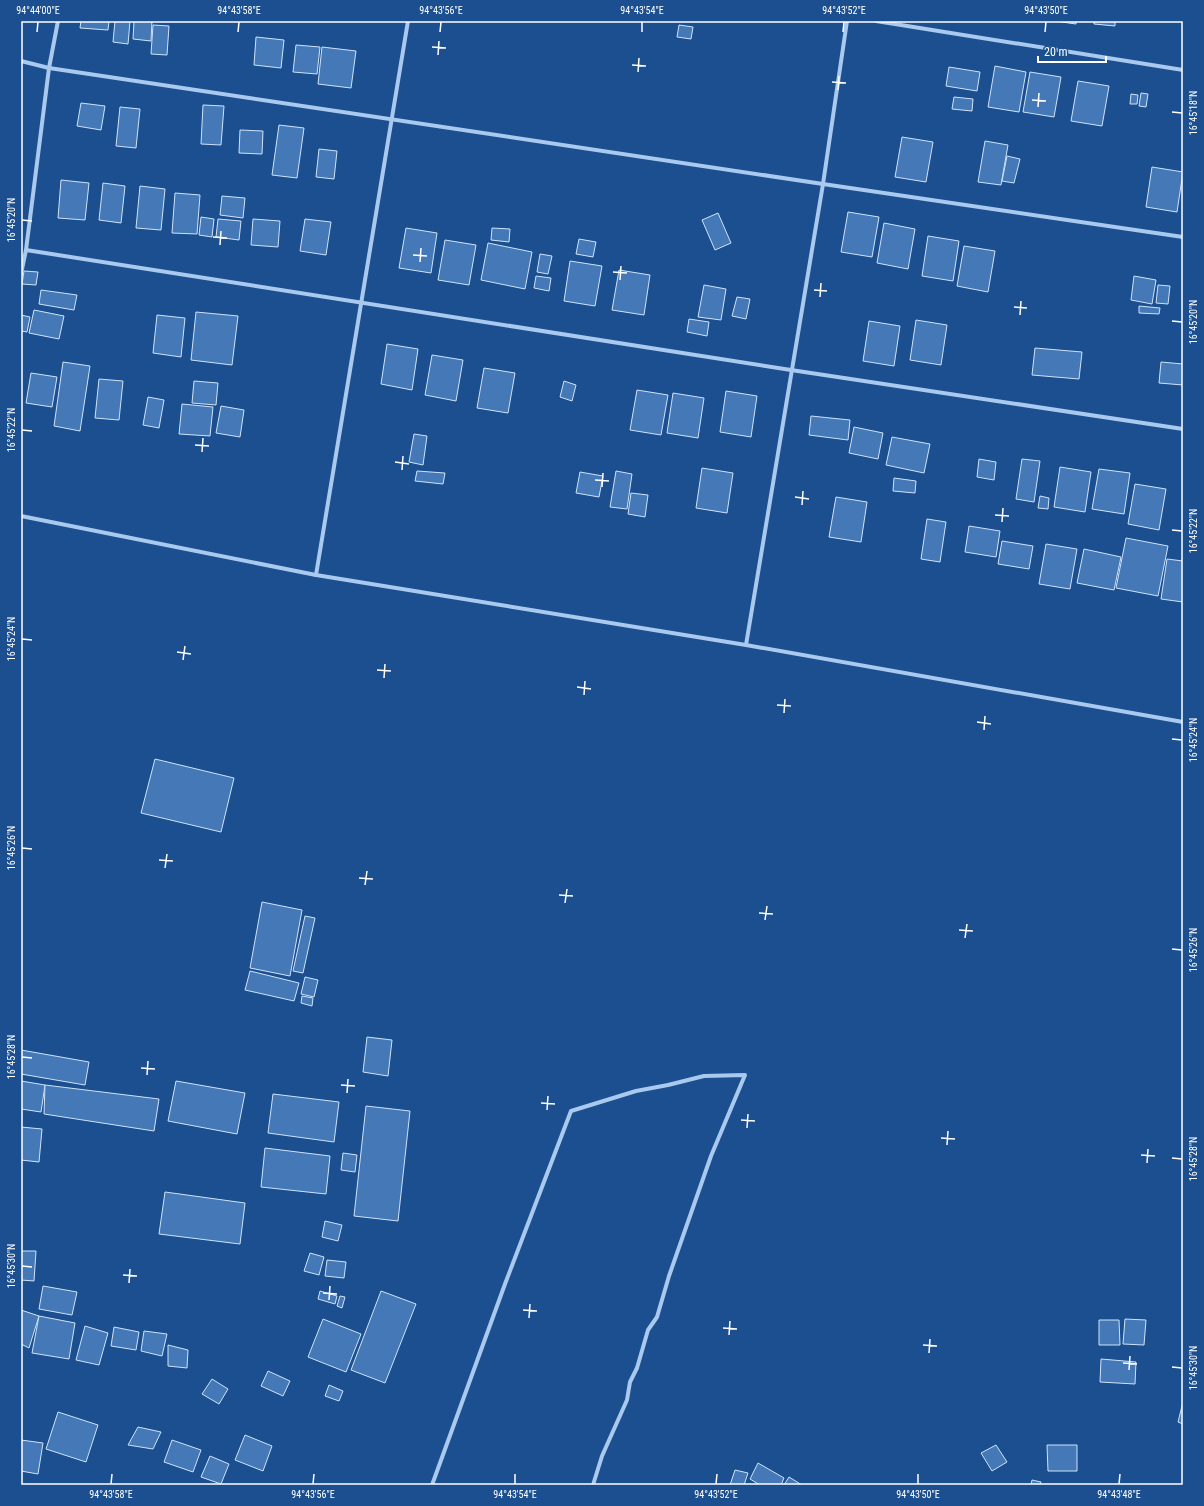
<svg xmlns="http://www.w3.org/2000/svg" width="1204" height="1506" viewBox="0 0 1204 1506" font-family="'Roboto Condensed',sans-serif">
  <rect width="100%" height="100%" fill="#1b4f8f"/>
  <!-- building -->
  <g fill="#4478b7" stroke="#cfe3fa">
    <path d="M81,21h28l-1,9 -28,-2z"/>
    <path d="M115,21h15l-2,23 -15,-2z"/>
    <path d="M134,21h18l-1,20 -18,-2z"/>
    <path d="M1055,21h21v3z"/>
    <path d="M1094,21h21v5l-21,-2z"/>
    <path d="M153,25l16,1 -2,29 -16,-1z"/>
    <path d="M679,25l14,2 -2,12 -14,-2z"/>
    <path d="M256,37l28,3 -3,28 -27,-3z"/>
    <path d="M296,45l24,2 -3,27 -24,-2z"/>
    <path d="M322,47l34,4 -5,37 -33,-4z"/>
    <path d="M995,66l31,6 -7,40 -31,-5z"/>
    <path d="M949,67l31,5 -3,19 -31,-5z"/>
    <path d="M1030,72l31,5 -7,40 -31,-5z"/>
    <path d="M1078,81l31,5 -7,40 -31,-5z"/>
    <path d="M1141,93l7,1 -2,13 -7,-1z"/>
    <path d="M1131,94l7,1 -1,9h-7z"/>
    <path d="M954,97l19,2 -1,12 -20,-2z"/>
    <path d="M81,103l24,3 -4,24 -24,-4z"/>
    <path d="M203,105l21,1 -3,39 -20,-1z"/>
    <path d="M120,107l20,2 -4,39 -20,-2z"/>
    <path d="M279,125l25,3 -7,50 -25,-3z"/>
    <path d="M240,130l23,1 -1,23 -23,-1z"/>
    <path d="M902,137l31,5 -7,40 -31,-5z"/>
    <path d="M985,141l23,4 -7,40 -23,-3z"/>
    <path d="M319,149l18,2 -3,28 -18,-2z"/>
    <path d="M1007,156l13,3 -6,24 -12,-2z"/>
    <path d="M1152,167l31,5 -6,40 -31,-5z"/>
    <path d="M61,180l28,3 -4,37 -27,-2z"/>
    <path d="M103,183l22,3 -4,37 -22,-3z"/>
    <path d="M140,186l25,3 -4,41 -25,-2z"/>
    <path d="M175,193l25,2 -3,39 -25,-1z"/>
    <path d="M222,196l23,2 -2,20 -23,-3z"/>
    <path d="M848,212l31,5 -7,40 -31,-5z"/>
    <path d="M718,213l13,30 -16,7 -13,-30z"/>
    <path d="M201,217l13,2 -2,18 -13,-2z"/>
    <path d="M218,219l23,2 -2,19 -23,-3z"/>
    <path d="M253,219l27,2 -2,26 -27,-2z"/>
    <path d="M305,219l26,3 -5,33 -26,-4z"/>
    <path d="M884,223l31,6 -7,40 -31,-6z"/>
    <path d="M406,228l31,5 -6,40 -32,-5z"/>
    <path d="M492,228l18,1 -1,13 -18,-2z"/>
    <path d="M928,236l31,5 -6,40 -31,-5z"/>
    <path d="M579,239l17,3 -3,15 -17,-3z"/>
    <path d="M445,240l31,5 -7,40 -31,-5z"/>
    <path d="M488,243l44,9 -7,37 -44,-9z"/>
    <path d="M964,246l31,5 -7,41 -31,-6z"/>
    <path d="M540,254l12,2 -4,18 -11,-2z"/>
    <path d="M570,261l32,5 -7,40 -31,-5z"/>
    <path d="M619,270l31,5 -6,40 -32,-5z"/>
    <path d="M24,271l14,1 -2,13 -14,-1z"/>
    <path d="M536,276l15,2 -2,13 -15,-3z"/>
    <path d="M1134,276l22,4 -4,24 -21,-4z"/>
    <path d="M704,285l22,4 -5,31 -23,-3z"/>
    <path d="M1158,285l12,1 -2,18 -12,-1z"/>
    <path d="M41,290l36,5 -3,15 -35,-6z"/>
    <path d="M737,297l13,2 -4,20 -14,-3z"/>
    <path d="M1139,306l21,2 -1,6 -20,-1z"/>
    <path d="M34,310l30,6 -5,23 -30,-6z"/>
    <path d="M196,312l42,4 -6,49 -41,-5z"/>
    <path d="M21,315l9,2 -3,15 -6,-1z"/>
    <path d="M157,315l28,3 -4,39 -28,-4z"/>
    <path d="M689,319l20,3 -2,14 -20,-4z"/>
    <path d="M916,320l31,5 -6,40 -31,-5z"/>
    <path d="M869,321l31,5 -6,40 -31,-5z"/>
    <path d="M387,344l31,5 -6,41 -31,-6z"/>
    <path d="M1035,348l47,4 -3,27 -47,-4z"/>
    <path d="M432,355l31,5 -7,41 -31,-6z"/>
    <path d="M63,362l27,4 -10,65 -26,-5z"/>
    <path d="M1161,362l22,2v21l-24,-2z"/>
    <path d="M484,368l31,5 -7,40 -31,-5z"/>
    <path d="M31,373l26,4 -5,30 -26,-4z"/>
    <path d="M99,379l24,2 -4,39 -24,-2z"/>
    <path d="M194,381l24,2 -2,22 -24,-2z"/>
    <path d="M564,381l12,4 -4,16 -12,-4z"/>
    <path d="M637,390l31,5 -7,40 -31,-5z"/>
    <path d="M726,391l31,5 -6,41 -31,-5z"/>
    <path d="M673,393l31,5 -6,40 -31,-5z"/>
    <path d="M148,397l16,3 -5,28 -16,-3z"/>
    <path d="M182,404l31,3 -3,29 -31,-2z"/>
    <path d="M221,406l23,4 -4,27 -24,-4z"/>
    <path d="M811,416l39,4 -2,20 -39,-5z"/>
    <path d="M854,427l29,6 -5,26 -29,-6z"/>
    <path d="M414,434l13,2 -4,29 -14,-3z"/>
    <path d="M892,437l38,7 -6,29 -38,-8z"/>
    <path d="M979,459l17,3 -2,18 -17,-3z"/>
    <path d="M1022,459l18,2 -6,41 -18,-3z"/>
    <path d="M1060,467l31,5 -6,40 -31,-5z"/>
    <path d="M702,468l31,5 -6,40 -31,-5z"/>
    <path d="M1099,469l31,4 -6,41 -32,-5z"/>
    <path d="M417,471l28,2 -2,11 -28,-3z"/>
    <path d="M616,471l16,3 -5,35 -17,-2z"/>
    <path d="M580,472l23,4 -4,21 -23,-4z"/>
    <path d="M894,478l22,3 -1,12 -22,-2z"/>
    <path d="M1135,484l31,5 -7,41 -31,-6z"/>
    <path d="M631,493l17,2 -3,22 -17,-3z"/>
    <path d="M1040,496l9,2 -1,11 -10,-1z"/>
    <path d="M836,497l31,5 -6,40 -32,-5z"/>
    <path d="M927,519l19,3 -6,40 -19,-3z"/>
    <path d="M969,526l31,5 -4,26 -31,-5z"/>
    <path d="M1126,538l42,8 -10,50 -42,-8z"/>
    <path d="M1002,541l31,5 -4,23 -31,-5z"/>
    <path d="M1046,544l31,5 -7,40 -31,-5z"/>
    <path d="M1084,549l37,8 -7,33 -37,-7z"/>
    <path d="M1167,559l16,2v41l-22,-3z"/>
    <path d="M155,759l79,19 -13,54 -80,-19z"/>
    <path d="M262,902l40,8 -12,66 -40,-8z"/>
    <path d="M305,916l10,2 -12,55 -10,-2z"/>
    <path d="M250,971l49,12 -5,18 -49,-11z"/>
    <path d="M305,977l13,3 -4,17 -13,-3z"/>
    <path d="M302,996l11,2 -1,8 -11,-3z"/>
    <path d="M367,1037l25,3 -4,36 -25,-4z"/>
    <path d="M21,1050l68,12 -4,23 -64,-11z"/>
    <path d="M21,1081l24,4 -4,27 -20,-3z"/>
    <path d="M176,1081l69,12 -8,41 -69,-13z"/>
    <path d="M45,1085l114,14 -5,32 -110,-17z"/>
    <path d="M273,1094l66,8 -5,40 -66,-9z"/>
    <path d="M366,1106l44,5 -12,110 -44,-5z"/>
    <path d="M21,1127l21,2 -3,33 -18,-2z"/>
    <path d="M265,1148l65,8 -4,38 -65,-7z"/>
    <path d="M343,1153l14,2 -2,17 -14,-2z"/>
    <path d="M165,1192l80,11 -5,41 -81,-10z"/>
    <path d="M325,1221l17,4 -4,16 -16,-4z"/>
    <path d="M21,1251h15l-2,30 -13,-1z"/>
    <path d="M310,1253l14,4 -5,18 -15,-4z"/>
    <path d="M327,1260l19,2 -2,16 -19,-2z"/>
    <path d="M43,1286l34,6 -5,23 -33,-6z"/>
    <path d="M320,1291l17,5 -2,8 -17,-5z"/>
    <path d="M381,1291l35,13 -31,79 -34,-13z"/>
    <path d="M340,1296l5,1 -3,11 -5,-2z"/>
    <path d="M21,1310l18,6 -10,32 -8,-4z"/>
    <path d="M39,1316l36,7 -6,36 -37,-6z"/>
    <path d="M323,1319l38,15 -15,38 -38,-15z"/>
    <path d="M1125,1319l21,1 -2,25 -21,-1z"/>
    <path d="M1099,1320h20l1,25h-21z"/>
    <path d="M85,1326l23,7 -9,32 -23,-5z"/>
    <path d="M114,1327l25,5 -3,18 -25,-4z"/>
    <path d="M144,1331l23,3 -5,22 -21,-5z"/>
    <path d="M168,1345l20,5 -1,18 -19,-2z"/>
    <path d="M1101,1359l35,3 -1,22 -35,-2z"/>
    <path d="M268,1371l22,10 -7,15 -22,-10z"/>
    <path d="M212,1379l16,10 -9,15 -17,-10z"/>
    <path d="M329,1385l14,6 -4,10 -14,-5z"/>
    <path d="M1183,1402v22l-5,-2z"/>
    <path d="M58,1412l40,13 -12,37 -40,-13z"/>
    <path d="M138,1427l23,5 -8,17 -25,-4z"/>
    <path d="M245,1435l27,11 -9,25 -28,-11z"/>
    <path d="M21,1440l22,3 -5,31 -17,-3z"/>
    <path d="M172,1440l29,10 -8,22 -29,-10z"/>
    <path d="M996,1445l11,17 -15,9 -11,-18z"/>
    <path d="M1047,1445h30v26h-29z"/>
    <path d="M210,1456l19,8 -8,20 -20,-7z"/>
    <path d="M758,1463l26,15 -3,7h-21l-10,-6z"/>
    <path d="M735,1470l13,3 -4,12h-14z"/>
    <path d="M789,1477l13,8h-18z"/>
    <path d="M1032,1480l9,2 -1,3h-9z"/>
  </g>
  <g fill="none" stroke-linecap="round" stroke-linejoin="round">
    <!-- street -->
    <g stroke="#a9c9ee" stroke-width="4">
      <path d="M876,21l307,49"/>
      <path d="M21,61l28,7 774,116 360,53"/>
      <path d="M26,250l765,120 392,59"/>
      <path d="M21,274l5,-24 23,-182 9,-47"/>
      <path d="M21,516l295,59 430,70 437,77"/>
      <path d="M316,575l92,-554"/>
      <path d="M746,645l77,-461 24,-163"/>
      <path d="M432,1485l73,-201 66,-173 65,-20 32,-6 36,-9 41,-1 -34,81 -42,120 -12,41 -9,13 -11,38 -7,14 -3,18 -25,56 -9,29"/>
    </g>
  </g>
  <!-- ticks -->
  <path fill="none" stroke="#fff" stroke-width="1.5" d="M37,32l1,-10M238,32l1,-10M440,32l1,-10M642,32v-10M843,32l1,-10M1045,32l1,-10M432,47l14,1M438,55l1,-14M632,65l14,1M638,72l1,-14M832,82l14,1M838,90l1,-14M1032,100l14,1M1038,107l1,-14M1172,112l10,1M22,220l10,1M213,237l14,1M220,245l1,-14M413,255l14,1M420,262l1,-14M613,272l14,1M620,280l1,-14M814,290l13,1M820,297l1,-14M1014,307l13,1M1020,315l1,-14M1172,321l10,1M22,430l10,1M195,445l14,1M202,452l1,-14M395,462l14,2M402,470l1,-14M595,480l14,1M602,487l1,-14M795,497l14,2M802,505l1,-14M995,515l14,1M1002,522l1,-14M1172,530l10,1M22,639l10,1M177,652l14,2M183,660l2,-14M377,670l14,1M384,678l1,-14M577,687l14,2M584,695l1,-14M777,705l14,1M784,713l1,-14M977,722l14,2M984,730l1,-14M1172,739l10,1M22,848l10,1M159,860l14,1M165,868l2,-14M359,878l14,1M365,885l2,-14M559,895l14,1M565,903l2,-14M759,913l14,1M765,920l2,-14M959,930l14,1M965,938l2,-14M1172,949l10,1M22,1057l10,1M141,1068l14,1M147,1075l1,-14M341,1085l14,1M347,1093l1,-14M541,1103l14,1M547,1110l1,-14M741,1120l14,1M747,1128l1,-14M941,1138l14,1M947,1145l1,-14M1141,1155l14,1M1172,1158l10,1M1147,1163l1,-14M22,1266l10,1M123,1275l14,1M129,1283l1,-14M323,1293l14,1M329,1300l1,-14M523,1310l14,1M529,1318l1,-14M723,1328l14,1M729,1335l1,-14M923,1345l14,1M929,1353l1,-14M1123,1363l14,1M1172,1367l10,1M1129,1370l1,-14M111,1484l1,-10M313,1484l1,-10M515,1484v-10M716,1484l1,-10M918,1484v-10M1119,1484l1,-10"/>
  <!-- border -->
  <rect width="1204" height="1506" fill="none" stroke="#1b4f8f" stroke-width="44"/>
  <!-- scale -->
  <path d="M1038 56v6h68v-6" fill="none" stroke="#ffffff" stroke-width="2"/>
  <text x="1044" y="56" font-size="12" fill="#ffffff" stroke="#1b4f8f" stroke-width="3" paint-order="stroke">20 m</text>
  <rect x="22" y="22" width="1160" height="1462" fill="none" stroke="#fff" stroke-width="1.5"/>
  <g font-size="10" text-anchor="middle" fill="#fff">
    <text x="38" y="14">94°44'00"E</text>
    <text x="239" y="14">94°43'58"E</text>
    <text x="441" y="14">94°43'56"E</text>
    <text x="642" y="14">94°43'54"E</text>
    <text x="844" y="14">94°43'52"E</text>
    <text x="1046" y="14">94°43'50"E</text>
    <text transform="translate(1193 113) rotate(-90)" y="4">16°45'18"N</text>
    <text transform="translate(11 220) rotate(-90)" y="4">16°45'20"N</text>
    <text transform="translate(1193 322) rotate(-90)" y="4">16°45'20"N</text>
    <text transform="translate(11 430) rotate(-90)" y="4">16°45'22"N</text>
    <text transform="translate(1193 531) rotate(-90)" y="4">16°45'22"N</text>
    <text transform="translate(11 639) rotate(-90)" y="4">16°45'24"N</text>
    <text transform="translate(1193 740) rotate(-90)" y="4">16°45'24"N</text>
    <text transform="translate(11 848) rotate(-90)" y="4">16°45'26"N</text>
    <text transform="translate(1193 950) rotate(-90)" y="4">16°45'26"N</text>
    <text transform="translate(11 1057) rotate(-90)" y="4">16°45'28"N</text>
    <text transform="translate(1193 1159) rotate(-90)" y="4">16°45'28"N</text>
    <text transform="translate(11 1266) rotate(-90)" y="4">16°45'30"N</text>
    <text transform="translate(1193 1368) rotate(-90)" y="4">16°45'30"N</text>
    <text x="111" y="1498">94°43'58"E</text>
    <text x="313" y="1498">94°43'56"E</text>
    <text x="515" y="1498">94°43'54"E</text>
    <text x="716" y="1498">94°43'52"E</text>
    <text x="918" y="1498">94°43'50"E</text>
    <text x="1119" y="1498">94°43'48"E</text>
  </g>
</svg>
